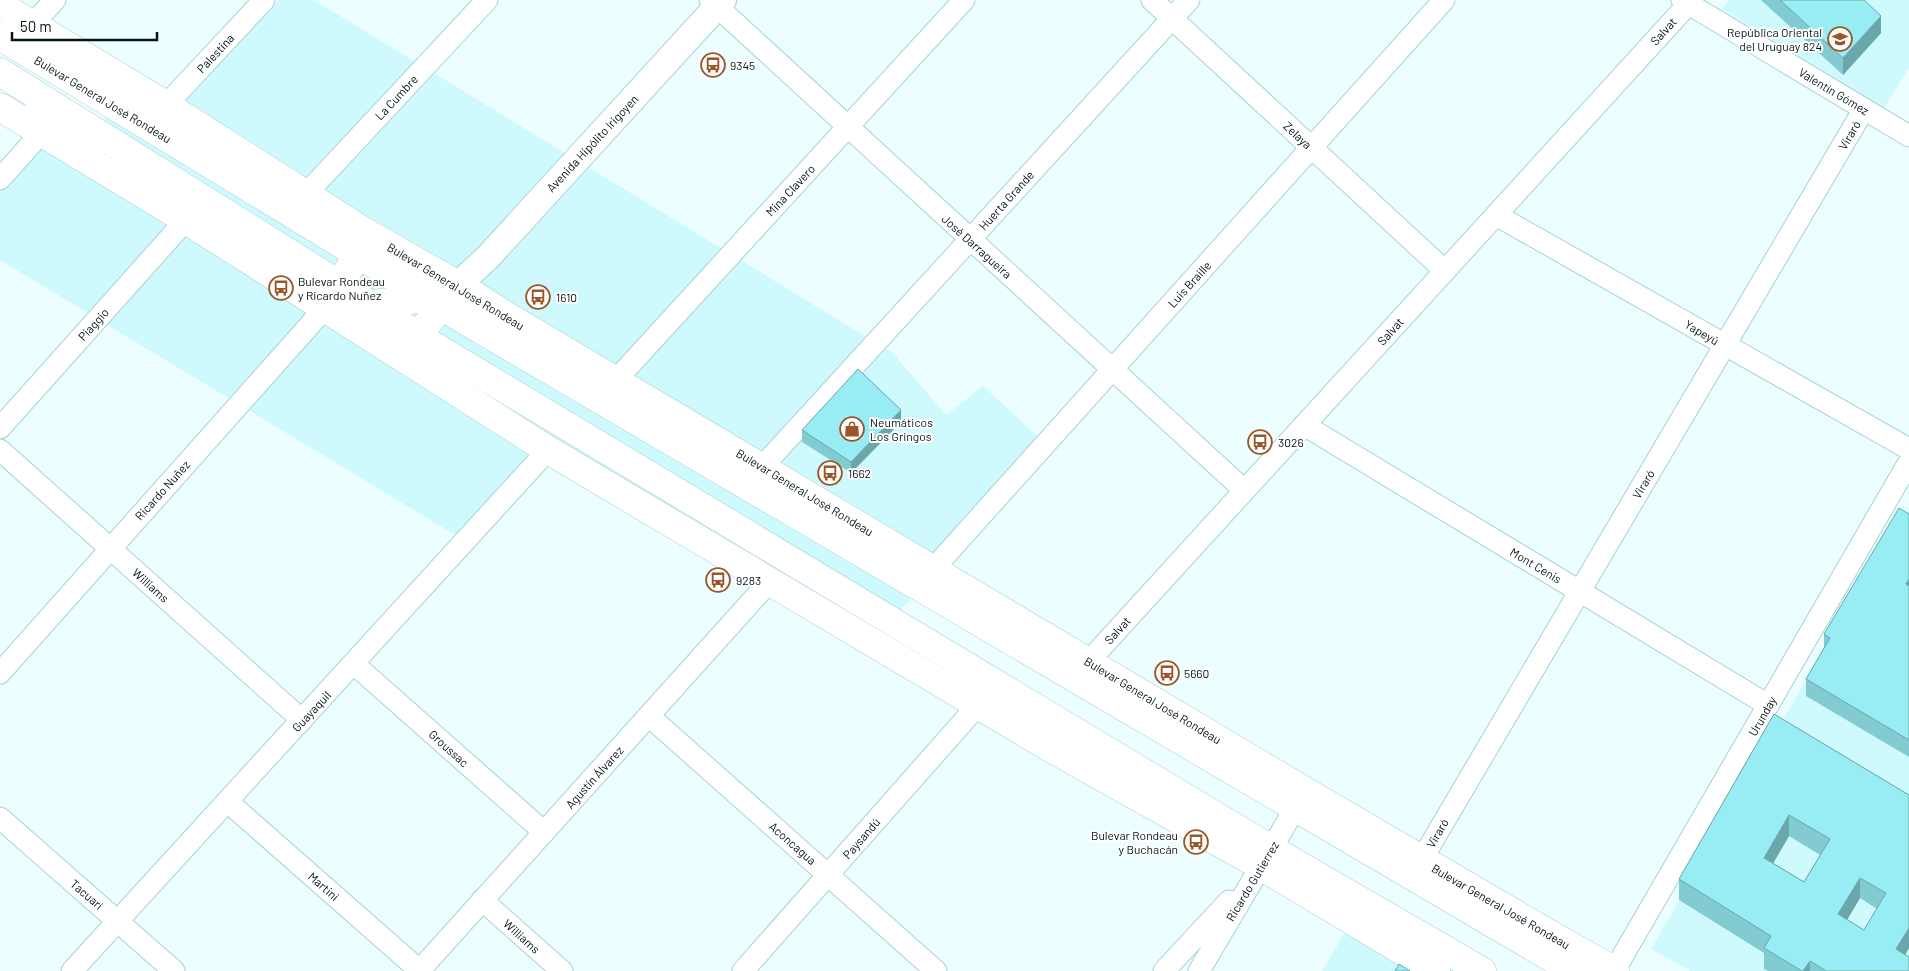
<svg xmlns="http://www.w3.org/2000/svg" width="1909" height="971" viewBox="0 0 1909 971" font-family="Barlow,sans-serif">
  <rect width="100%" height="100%" fill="#ecfeff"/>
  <!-- built -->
  <g fill="#cffafd">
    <path d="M279,0h35l579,353 53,62 37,-29 63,58 -174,199 -324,-193 -83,91 -465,-281v-81l42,-47 124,-27z"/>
    <path d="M1729,0h180v68l-25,40 -162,-99z"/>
    <path d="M1909,508v463h-219l-39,-22 148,-257z"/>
    <path d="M1347,929l71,42h-96z"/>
  </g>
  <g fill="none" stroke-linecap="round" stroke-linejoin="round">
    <!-- minor casing -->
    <g stroke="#a7d2d5" stroke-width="23">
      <g id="minor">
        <path d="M710,0l534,490"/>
        <path d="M1152,0l293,271"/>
        <path d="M1682,0l227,136"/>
        <path d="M32,25l23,-25"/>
        <path d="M166,105l98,-105"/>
        <path d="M0,179l42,-47"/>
        <path d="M306,194l181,-194"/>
        <path d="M1496,215l413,234"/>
        <path d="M616,380l348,-380"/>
        <path d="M1304,425l464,280"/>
        <path d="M0,428l186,-208"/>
        <path d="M0,450l302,270"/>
        <path d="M762,467l427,-467"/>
        <path d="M934,568l510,-568"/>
        <path d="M1089,661l603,-661"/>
        <path d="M354,664l190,168"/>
        <path d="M0,673l325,-365"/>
        <path d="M649,716l287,255"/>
        <path d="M228,802l191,168"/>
        <path d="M0,818l174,153"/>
        <path d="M1422,859l442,-750"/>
        <path d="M482,900l80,71"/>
        <path d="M72,971l476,-521"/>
        <path d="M419,971l350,-389"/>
        <path d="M743,971l235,-266"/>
        <path d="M1164,971l65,-70"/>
        <path d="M1199,971l104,-176"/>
        <path d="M1614,971l295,-509"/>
      </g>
    </g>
    <!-- tertiary casing -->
    <g stroke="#a7d2d5" stroke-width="28">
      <path id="tertiary" d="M458,285l30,-28 235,-257"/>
    </g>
    <!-- secondary casing -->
    <g stroke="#a7d2d5" stroke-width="29">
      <g id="secondary">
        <path d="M0,5l166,100 199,127 93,53 54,34 793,472 243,142 67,38"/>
        <path d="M0,107l186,113 362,230 499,296 214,120 175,105"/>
        <path d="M327,305l31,-51 7,-22"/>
        <path d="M355,306l72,-8 13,-6"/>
        <path d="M403,355l52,-67"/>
      </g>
    </g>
    <!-- primary casing -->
    <g stroke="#a7d2d5" stroke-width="29">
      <g id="primary">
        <path d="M0,36l358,218 69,44 1147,673"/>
        <path d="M0,72l340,213 97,63 834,501 211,122"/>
        <path d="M39,109l53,53"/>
        <path d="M676,417l31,36"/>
        <path d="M978,688l69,58"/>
      </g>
    </g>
    <!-- minor -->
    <use href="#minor" stroke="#fff" stroke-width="21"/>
    <!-- tertiary -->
    <use href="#tertiary" stroke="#fff" stroke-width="26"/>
    <!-- secondary -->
    <use href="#secondary" stroke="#fff" stroke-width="28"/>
    <!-- primary -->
    <use href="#primary" stroke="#fff" stroke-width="28"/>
  </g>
  <!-- wall -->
  <g fill="#82ccd1" fill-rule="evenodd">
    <path d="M1761,0h103l17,33 -38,42z"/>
    <path d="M901,422l-50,51 -49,-31v-12z"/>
    <path d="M1909,514v243l-103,-61v-17l18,-30v-15z"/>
    <path d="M1774,714l135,81v153l-4,7 4,16h-141l-4,-2v-16l-85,-53v-21zM1789,836l31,19 -16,27 -31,-19zM1860,898l17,11 -13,21 -17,-10z"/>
  </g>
  <!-- shaded-wall -->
  <g fill="#6aa6aa">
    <path d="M1881,16v17l-38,42v-17z"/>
    <path d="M901,410v12l-50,51v-11z"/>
    <path d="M1909,579v17l-3,-12z"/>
    <path d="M1789,815v21l-25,43v-21z"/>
    <path d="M1860,878v20l-22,37v-21z"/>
    <path d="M1909,928v20l-13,22v-21z"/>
    <path d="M1810,961v10h-7z"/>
  </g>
  <!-- building -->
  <g fill="#97edf3" stroke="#6aa6aa" fill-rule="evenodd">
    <path d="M1780,0h84l17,16 -38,42z"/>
    <path d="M858,369l43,41 -50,52 -49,-32z"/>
    <path d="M1899,508l10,6v65l-3,5 3,2v154l-103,-61 24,-41 -6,-4z"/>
    <path d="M1774,714l135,81v133l-13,21 13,8v14h-83l-16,-10 -7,10h-1l-38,-23 7,-12 -92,-57zM1789,815l41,24 -26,43 -40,-24zM1860,878l26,15 -22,37 -26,-16z"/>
    <path d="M1399,964l11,7h-15z"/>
  </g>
  <!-- icons -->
  <defs>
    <g id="school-ring" transform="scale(1.25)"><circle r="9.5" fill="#fff" stroke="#9a5528" stroke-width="1.5"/><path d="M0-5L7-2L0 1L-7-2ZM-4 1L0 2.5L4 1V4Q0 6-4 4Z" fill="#9a5528"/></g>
    <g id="bus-ring" transform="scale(1.25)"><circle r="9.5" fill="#fff" stroke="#9a5528" stroke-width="1.5"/><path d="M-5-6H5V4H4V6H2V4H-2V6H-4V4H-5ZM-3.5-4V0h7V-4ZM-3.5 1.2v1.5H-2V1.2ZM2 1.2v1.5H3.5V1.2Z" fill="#9a5528"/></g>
    <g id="shop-ring" transform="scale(1.25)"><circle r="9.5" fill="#fff" stroke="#9a5528" stroke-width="1.5"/><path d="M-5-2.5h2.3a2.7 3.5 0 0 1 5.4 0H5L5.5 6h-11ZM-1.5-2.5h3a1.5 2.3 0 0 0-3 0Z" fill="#9a5528"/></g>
  </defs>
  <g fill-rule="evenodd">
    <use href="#school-ring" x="1840" y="39"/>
    <use href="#bus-ring" x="713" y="65"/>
    <use href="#bus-ring" x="281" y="288"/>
    <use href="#bus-ring" x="538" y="297"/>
    <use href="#shop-ring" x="852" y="429"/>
    <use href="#bus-ring" x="1260" y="442"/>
    <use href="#bus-ring" x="830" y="473"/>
    <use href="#bus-ring" x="718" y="580"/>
    <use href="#bus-ring" x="1167" y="673"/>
    <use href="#bus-ring" x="1196" y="842"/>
  </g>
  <g text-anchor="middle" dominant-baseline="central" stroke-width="4" stroke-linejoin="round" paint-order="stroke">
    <!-- street labels -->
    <g font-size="12" fill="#051516" stroke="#fff">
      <text transform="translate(1663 31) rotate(-48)">Salvat</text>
      <text transform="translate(215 53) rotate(-47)">Palestina</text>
      <text transform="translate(1834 91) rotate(31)">Valentín Gómez</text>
      <text transform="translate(396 97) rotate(-47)">La Cumbre</text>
      <text transform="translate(103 99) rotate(31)">Bulevar General José Rondeau</text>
      <text transform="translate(1298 135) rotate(43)">Zelaya</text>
      <text transform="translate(1849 135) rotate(-60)">Viraró</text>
      <text transform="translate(592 143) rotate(-47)">Avenida Hipólito Irigoyen</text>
      <text transform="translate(790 190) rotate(-47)">Mina Clavero</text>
      <text transform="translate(1006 200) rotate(-48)">Huerta Grande</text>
      <text transform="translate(977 246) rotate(42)">José Darragueira</text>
      <text transform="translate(1189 284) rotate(-48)">Luis Braille</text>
      <text transform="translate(456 286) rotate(31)">Bulevar General José Rondeau</text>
      <text transform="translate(93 324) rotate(-48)">Piaggio</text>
      <text transform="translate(1390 331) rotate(-48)">Salvat</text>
      <text transform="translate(1702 332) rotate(30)">Yapeyú</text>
      <text transform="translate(1643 484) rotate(-59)">Viraró</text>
      <text transform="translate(162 490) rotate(-48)">Ricardo Nuñez</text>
      <text transform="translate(805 492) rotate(31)">Bulevar General José Rondeau</text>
      <text transform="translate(1536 565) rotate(31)">Mont Cenis</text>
      <text transform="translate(151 585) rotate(42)">Williams</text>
      <text transform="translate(1117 630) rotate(-48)">Salvat</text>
      <text transform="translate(1153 700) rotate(31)">Bulevar General José Rondeau</text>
      <text transform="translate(311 711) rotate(-47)">Guayaquil</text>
      <text transform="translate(1762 716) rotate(-60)">Urunday</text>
      <text transform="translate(449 748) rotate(42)">Groussac</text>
      <text transform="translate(594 777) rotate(-48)">Agustín Álvarez</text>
      <text transform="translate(1437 833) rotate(-60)">Viraró</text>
      <text transform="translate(861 838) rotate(-49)">Paysandú</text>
      <text transform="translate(793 843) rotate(41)">Aconcagua</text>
      <text transform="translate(1252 881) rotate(-59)">Ricardo Gutierrez</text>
      <text transform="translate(324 886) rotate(41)">Martini</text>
      <text transform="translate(87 894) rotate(41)">Tacuarí</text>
      <text transform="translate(1501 906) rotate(30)">Bulevar General José Rondeau</text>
      <text transform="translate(522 936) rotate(42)">Williams</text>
    </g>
    <!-- poi labels -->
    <g font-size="12" fill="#051516" stroke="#fff" text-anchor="start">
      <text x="1822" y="32" text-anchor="end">República Oriental<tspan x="1822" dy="14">del Uruguay 824</tspan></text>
      <text x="730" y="65">9345</text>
      <text x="298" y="281">Bulevar Rondeau<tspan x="298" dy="14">y Ricardo Nuñez</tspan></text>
      <text x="556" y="297">1610</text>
      <text x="870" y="422">Neumáticos<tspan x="870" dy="14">Los Gringos</tspan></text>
      <text x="1278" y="442">3026</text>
      <text x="848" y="473">1662</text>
      <text x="736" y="580">9283</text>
      <text x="1184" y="673">5660</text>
      <text x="1178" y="835" text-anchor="end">Bulevar Rondeau<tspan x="1178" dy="14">y Buchacán</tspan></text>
    </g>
  </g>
  <!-- scale -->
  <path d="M12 32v8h145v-8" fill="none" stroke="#051516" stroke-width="2.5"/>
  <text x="20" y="32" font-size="15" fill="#051516" stroke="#ffffff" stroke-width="4" paint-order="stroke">50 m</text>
</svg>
